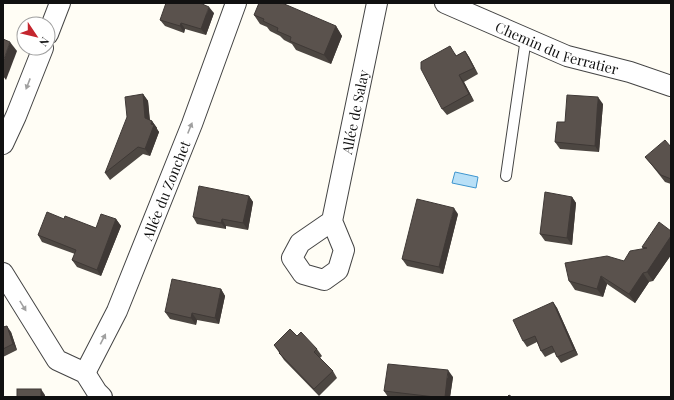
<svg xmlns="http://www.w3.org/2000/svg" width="674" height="400" viewBox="0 0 674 400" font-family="'Playfair Display',serif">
  <rect width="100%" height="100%" fill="#fffdf5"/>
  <!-- water -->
  <path fill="#b9e0f7" stroke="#3f96cf" d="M455,172l23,5 -2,11 -24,-5z"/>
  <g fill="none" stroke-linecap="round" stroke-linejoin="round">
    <!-- service casing -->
    <g stroke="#444" stroke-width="12">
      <path id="service" d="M506,176l20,-138"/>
    </g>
    <!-- minor casing -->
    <g stroke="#444" stroke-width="22">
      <g id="minor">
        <path id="s1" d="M445,3l122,53 63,16 41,14"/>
        <path d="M48,34l12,-31"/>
        <path d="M3,144l13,-28 27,-68"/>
        <path id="s2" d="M332,221l-32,22 -8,15 11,16 21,6 14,-10 6,-20 -12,-29 45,-218"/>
        <path d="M3,273l54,87 28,13 12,19 5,5"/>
        <path id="s3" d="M85,373l32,-62 75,-187 44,-121"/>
      </g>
    </g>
    <!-- service -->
    <use href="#service" stroke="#fff" stroke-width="10"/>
    <!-- minor -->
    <use href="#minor" stroke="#fff" stroke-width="20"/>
  </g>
  <!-- wall -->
  <g fill="#4d4742">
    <path d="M214,13l-8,22 -21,-6 -1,4 -19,-7 -5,-6z"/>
    <path d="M254,15l82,11 6,10 -11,28 -35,-14 -4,-6 -8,-4 -4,-4 -10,-5 -3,-4 -7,-3z"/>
    <path d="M465,51l4,6 9,17 -14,8 10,19 -27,14 -5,-6 13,-56 1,3z"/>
    <path d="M143,94l5,7 2,19 2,1 5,7v1l2,3 -9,24 -7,-2 -33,26 -5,-7z"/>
    <path d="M603,104l-4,48 -39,-3 -5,-7 10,-20z"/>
    <path d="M671,147v37l-6,-2 -15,-19 -5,-6z"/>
    <path d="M249,196l4,6 -5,28 -22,-4v3l-29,-5 -4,-7z"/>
    <path d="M572,197l4,6 -4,42 -27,-4 -5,-7z"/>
    <path d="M458,214l-15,60 -36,-8 -5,-7z"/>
    <path d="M64,219l32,9 20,-9 5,7 -20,50 -24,-9 -5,-7 3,-6 -33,-12 -4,-7z"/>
    <path d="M671,231v24l-18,26 -4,1 -14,21 -28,-19 -4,13 -28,-7 -6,-9 55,-20 19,-12 -1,-2z"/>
    <path d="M221,289l4,7 -6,28 -22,-4 -1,5 -26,-6 -5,-7z"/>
    <path d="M553,302l4,6 21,47 -17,8 -4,-6 -2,-5 -10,5 -4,-6 -4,-9 -10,5 -4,-6z"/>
    <path d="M3,327l8,5 6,18 -14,7z"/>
    <path d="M297,336l20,13 5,7 -2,2 13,13 4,7 -18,18 -35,-36 -10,-15z"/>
    <path d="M453,377l-3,20h-62l-4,-6z"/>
  </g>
  <!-- shaded-wall -->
  <g fill="#3f3936">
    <path d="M209,7l5,6 -8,22 -5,-6z"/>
    <path d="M181,23l4,6 -1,4 -4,-7z"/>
    <path d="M336,26l6,10 -11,28 -7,-9z"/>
    <path d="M10,42l7,9 -11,29 -3,-4v-14z"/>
    <path d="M465,51l4,6 9,17 -4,-6z"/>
    <path d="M459,75l5,7 10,19 -5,-7z"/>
    <path d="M143,94l5,7 2,24 -5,-7z"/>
    <path d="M598,97l5,7 -4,48 -4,-6z"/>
    <path d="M152,121l5,7v1l2,3 -9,24 -5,-7z"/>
    <path d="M249,196l4,6 -5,28 -5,-7z"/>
    <path d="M572,197l4,6 -4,42 -5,-7z"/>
    <path d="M454,208l4,6 -15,60 -4,-7z"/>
    <path d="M116,219l5,7 -20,50 -4,-6z"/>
    <path d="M222,219l4,7v3l-5,-6z"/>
    <path d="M671,236v19l-18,26 -6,-9z"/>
    <path d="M643,273l6,9 -14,21 -6,-9z"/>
    <path d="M601,276l6,8 -4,13 -6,-8z"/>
    <path d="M221,289l4,7 -6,28 -4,-6z"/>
    <path d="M553,302l4,6 21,47 -4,-5z"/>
    <path d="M192,313l5,7 -1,5 -5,-7z"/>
    <path d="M7,326l4,6 6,18 -4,-6z"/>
    <path d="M448,370l5,7 -3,20h-5z"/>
    <path d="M41,389l4,6v2h-4z"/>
  </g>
  <!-- building -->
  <g fill="#5a524d" stroke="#3f3936">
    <path d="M166,3h34l9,4 -8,22 -20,-6 -1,3 -20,-6z"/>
    <path d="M259,3h23l54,23 -12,29 -34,-14 1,-4 -14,-6 1,-3 -15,-7 1,-2 -10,-4z"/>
    <path d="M3,39l7,3 -7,20z"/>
    <path d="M450,46l6,10 9,-5 9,17 -15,7 10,19 -27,15 -21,-40v-7z"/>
    <path d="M143,94l2,24 7,3 -1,3 3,1 -9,24 -7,-2 -33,26 22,-56 -2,-20z"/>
    <path d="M567,95l31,2 -3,49 -40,-4 2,-20h8z"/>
    <path d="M665,140l6,7v32l-10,-4 -16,-18z"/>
    <path d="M199,186l50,10 -6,27 -21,-4 -1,4 -28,-6z"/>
    <path d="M545,192l27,5 -5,41 -27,-4z"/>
    <path d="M417,199l37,9 -15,59 -37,-8z"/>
    <path d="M47,212l17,7 1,-3 31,12 5,-14 15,5 -19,51 -25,-10 4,-10 -38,-15z"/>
    <path d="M659,222l12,9v5l-24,36 -4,1 -14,21 -28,-18 -4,13 -28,-8 -4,-18 42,-7 17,5 6,-10 17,-3 -5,-1z"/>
    <path d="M172,279l49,10 -6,29 -23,-5 -1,5 -26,-6z"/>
    <path d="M553,302l21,48 -17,7 -5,-11 -11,5 -6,-15 -12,5 -10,-21z"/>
    <path d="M7,326l6,18 -10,5v-22z"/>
    <path d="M290,329l7,7 4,-4 16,17 -3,3 19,19 -19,18 -35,-36 1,-1 -6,-7z"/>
    <path d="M388,364l60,6 -3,27h-10l-51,-6z"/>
    <rect x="17" y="389" width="24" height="8"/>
    <path d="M509,395l3,2h-5z"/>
  </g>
  <!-- one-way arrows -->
  <defs><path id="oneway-solid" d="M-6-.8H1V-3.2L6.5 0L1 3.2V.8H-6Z"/></defs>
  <g fill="#a0a0a0">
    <use href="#oneway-solid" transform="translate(28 84) rotate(111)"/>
    <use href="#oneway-solid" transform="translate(190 128) rotate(-68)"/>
    <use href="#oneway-solid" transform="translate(23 306) rotate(58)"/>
    <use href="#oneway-solid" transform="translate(103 339) rotate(-63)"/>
  </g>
  <g text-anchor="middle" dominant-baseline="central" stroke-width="4" stroke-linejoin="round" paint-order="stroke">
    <!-- street labels -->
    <g font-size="14" fill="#111" stroke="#fff">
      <text stroke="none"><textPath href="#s1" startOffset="121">Chemin du Ferratier</textPath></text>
      <text stroke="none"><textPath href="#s2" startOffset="278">Allée de Salay</textPath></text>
      <text stroke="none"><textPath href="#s3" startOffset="200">Allée du Zonchet</textPath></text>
    </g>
  </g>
  <!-- border -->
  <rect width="674" height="400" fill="none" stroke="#111111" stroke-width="8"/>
  <!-- north arrow -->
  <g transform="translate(36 36) rotate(125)"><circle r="19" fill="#ffffff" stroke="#a0a0a0"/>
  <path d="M0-3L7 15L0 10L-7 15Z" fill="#c4262e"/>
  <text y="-6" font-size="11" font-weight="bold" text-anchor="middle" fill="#111111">N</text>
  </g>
</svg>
